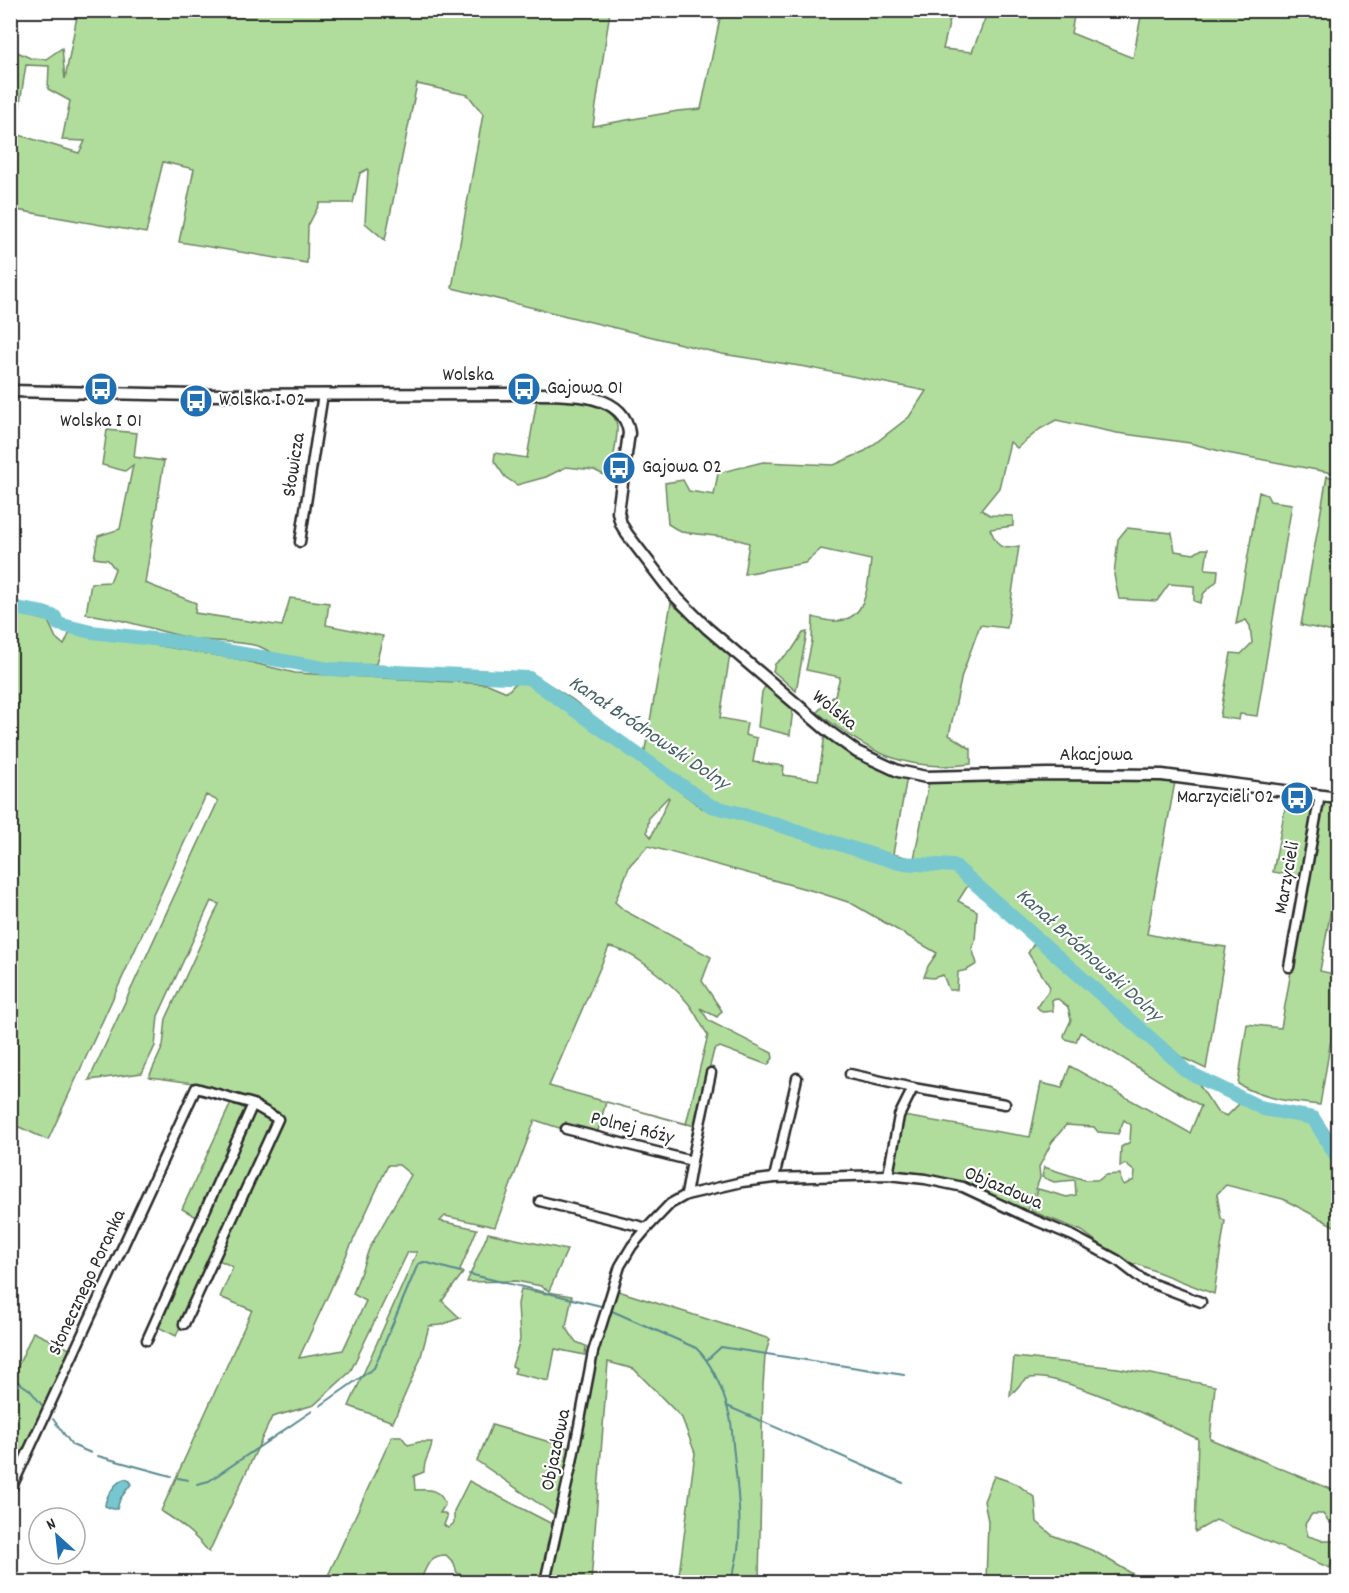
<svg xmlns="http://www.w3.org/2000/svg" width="1349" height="1593" viewBox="0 0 1349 1593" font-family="Dekko,sans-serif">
  <rect width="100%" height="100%" fill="#fff"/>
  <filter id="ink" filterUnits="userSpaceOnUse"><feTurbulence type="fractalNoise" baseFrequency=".0167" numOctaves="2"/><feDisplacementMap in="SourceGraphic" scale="12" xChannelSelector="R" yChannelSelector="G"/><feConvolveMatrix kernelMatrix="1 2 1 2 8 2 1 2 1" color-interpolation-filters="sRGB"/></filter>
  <g filter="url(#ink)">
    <!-- green -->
    <g fill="#b0dd9c" stroke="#6e8464" stroke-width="1.5" fill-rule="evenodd">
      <path d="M78,11h532l-17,115 85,-15 23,-2 19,-91 7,-7h225l-9,38 29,3 16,-41h87l-4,22 62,25 9,-47h196v111l-2,10 -7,7 9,5v330l-111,-21 -37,-10 -73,-10 -61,-13 -16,9 -23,19 -7,-6 -11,46 -18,22 9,5 23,1v10l-23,3c8,17 9,22 29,17l-12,82 -27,-3 -18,50 -13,60 22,14v15c-68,9 -103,-13 -154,-52l18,-17 5,-18 -34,-7 6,-29 1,-24c7,2 16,5 24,4 31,-2 31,-38 34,-61l-50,-11 -16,14 -61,11 5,-31 -17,-5 -51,-6 -13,-8 -3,-41 18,-3 6,11 25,4 4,-22 45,-11 71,3 31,-14 44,-34 17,-26 -120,-24 -84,-13 -270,-66 31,-174 -15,-19 -51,-11 -32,156 -20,-17 3,-54 -8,4 -7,30h-33l-12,23 -1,37 -128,-21 15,-73 -31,-7 -17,71 -135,-24v-160l19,9 16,1 16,-11 3,31zM26,65l23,1 -1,23 22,12 -8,39 23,1 -6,12 -60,-18 -2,-13z"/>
      <path d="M537,399c20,0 77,-1 80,27 1,12 -5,38 -7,52l-16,-8 -28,-3 -20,10 -29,8 -12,-8 -11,-16 1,-8 32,5z"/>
      <path d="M107,430l30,3 -3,24 30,4 -19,122 51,20 -1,10 87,13 8,-28 39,5 -3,22 57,11 -7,28c-32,3 -69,-2 -101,-10 -6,-2 -11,-6 -17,-8 -20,-5 -43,-4 -64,-7 -36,-7 -71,-21 -108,-25l5,-31 19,-1 5,-13 -7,-9 -14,-2 4,-22 22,-7 13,-64 -8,6 -23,-6z"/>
      <path d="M1327,476l11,3v154l-37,-8z"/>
      <path d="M1259,492l8,3 3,6 22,3 -35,212 -17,-2 -1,6 -19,-3 11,-64 10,1 11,-11 -2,-17 -4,-6 -10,4z"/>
      <path d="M1127,528l45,5 3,18 19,3 8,-5h6l-3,20 13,1 -1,11 -13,12 -4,10 -6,-2v-15l-25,-2 -12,17 -38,-2 -5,-24 4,-36z"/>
      <path d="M671,603l59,51 -10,64 27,5 -2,12 12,3 -4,24 31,4 -1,9 35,5 7,-45c26,22 49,34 82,42l-14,77 21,5 15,-77c25,1 49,-2 74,-3 57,-2 115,-1 172,3l-28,152 40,8 39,5 -20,122 -25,-12 -12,-11 -5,11 32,23 21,32 10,4 13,-13 23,12 48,7 6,-9 15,23 6,-37v129l-55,-29 -57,-14 -9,9 4,24 4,3 -11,73 -77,-30 -9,1 -46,-34 -51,-20 7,-22 29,8 9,-2 -1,-15 -21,2 -12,-5 2,-10 41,13h14l6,-5 15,-1 1,8 3,3 10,-5 1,-8 -10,-8 -5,3 1,-20 9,-5 1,-17 -7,-5 -6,14 -20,-2 -4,-5 -28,-2 -14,17 -13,25 1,11 -14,37 -51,-25 -83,-18 12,-56 126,21 11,-54 21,5 8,-22 120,67 11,-27 -121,-74 -4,10 -11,-3 -1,-4 7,-15 -3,-13 -10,-8 -6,1 1,11 -11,1 -5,-5c4,-8 10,-12 13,-20l-22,-34 7,-11 -66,-58 -11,17 19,10 -2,30 -3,7 5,16 -10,6 -9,2 -1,18h-8l-6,-15 -10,3 -9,-1 4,-11 9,-13 -86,-50 -34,-11 -169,-46 -18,19 -15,37 10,9 86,46 -9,24 20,30 -5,6 -17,-9 9,13 63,32 1,5 -5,7 -48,-18 -6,3 -19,76 -89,-24 -9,32 -28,-7 -3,-5 -7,6 -24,-8 -40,107 -50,-11 -5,5 37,8 -17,41 3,3 -21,28 18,17 -19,7 -12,1 -9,34 -27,62 -44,-16 68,-154h-9l-58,120 -36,33 -42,12 -63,135c-13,-16 -30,-30 -48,-41l91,-201 -32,-13 13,-30 -16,-8 61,-147 -42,-19 -2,4 -40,-14 -45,-6 14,-31 3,-27 53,-115 -8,-3 -53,115 -3,30 -13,27 -53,7 129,-279 -12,-6 -158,345 -31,-14 -6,15v-530l37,10 8,17 8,7 6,-13 33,7 28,2 106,18 58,14 193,11 19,8 9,-9 4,-9 19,4 33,21 72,56zM645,756l61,43 -4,9 -59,-44zM668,797l1,1 -18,39 -4,-5 2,-15zM609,947c24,3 63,37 79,56 8,10 13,22 20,32l-22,89 -137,-38zM388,1165h11l12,10 -42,74 -16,45 13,7 -23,49 -44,8z"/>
      <path d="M807,632l-11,59 -23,-20 2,-7 17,-14 11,-17z"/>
      <path d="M766,685l27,23 -3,27 -32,-8 4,-35z"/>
      <path d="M1287,798l29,3 -13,76 -30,-5z"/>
      <path d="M1321,802l17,2v66l-18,101 18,4v23l-18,107c-30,-3 -56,-6 -82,-21l9,-60 34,4z"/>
      <path d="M231,1103l17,7 -50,108 -16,-9z"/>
      <path d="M255,1110l19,9 -98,217 -20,-10z"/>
      <path d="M488,1233l79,17 -18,41 -8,-5 -25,-5 -49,1z"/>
      <path d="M521,1289l26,5 2,-2 23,4 -6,31 10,15 10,4 -1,9 -30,-6 -6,32 -35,-8 2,-5 -4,-2 8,-26 -2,-36z"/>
      <path d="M612,1289l158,50 -5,17 -2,30 -4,196h-81l17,-129 -13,-35 -48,-49 -26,-7 -17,220h-43l46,-222 14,-47 2,-1z"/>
      <path d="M33,1332l39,18 -52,113 -9,-4v-77z"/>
      <path d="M1014,1357l104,11 97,18 -5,53 128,53v30l-8,1 -7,-9h-11l-7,10 3,12 16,5h14l-8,27 -114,-48 -21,12 3,-93c-29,-13 -146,-72 -171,-60 -6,3 -12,12 -17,17z"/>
      <path d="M492,1425l78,23 -12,69 -81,-56z"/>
      <path d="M392,1436h9l7,9 11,-3h13c-1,11 -9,18 -8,30l-10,4 1,14c14,-1 26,-1 30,15l-5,8h5l2,4 -3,8 4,3 6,-5v-12l15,-30 85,44 -14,57h-61l-22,-9 -3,-10 -8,-8c-18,0 -20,13 -26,27h-95z"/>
      <path d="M994,1476l23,8 18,14 2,24 15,13 42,16 42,25 19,6h-169l2,-61 -4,-20z"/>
    </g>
    <!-- water -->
    <path fill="#77c7d1" stroke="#59898f" stroke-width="1.5" d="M125,1479l5,2 1,3 -11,15 -3,10h-4l-8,-3c0,-9 12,-26 20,-27z"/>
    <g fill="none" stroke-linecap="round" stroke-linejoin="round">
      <!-- stream -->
      <g stroke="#59898f" stroke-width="2">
        <path d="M469,1274l132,32"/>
        <path d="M612,1311l84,37c17,16 27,43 33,65 4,13 3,28 5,41 4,42 12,88 -4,128"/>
        <path d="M707,1360l14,-13 183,28"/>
        <path d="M14,1379l16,11 15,19"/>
        <path d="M320,1406l54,-38 44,-104 6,-2 36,10"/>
        <path d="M727,1406l176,77"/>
        <path d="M53,1419l19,26 19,8"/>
        <path d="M98,1456l73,20"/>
        <path d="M178,1478l10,2"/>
        <path d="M197,1484l12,-3 103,-70"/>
      </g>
      <!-- river -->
      <path stroke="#77c7d1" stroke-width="14" d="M10,607l33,6 12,4 3,7 33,8 80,9 158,28 200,9 182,128 32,8 156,49 56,3 217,191 14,14 78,38 49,9 25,41"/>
      <!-- minor casing -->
      <g stroke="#2b2b2b" stroke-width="13">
        <g id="minor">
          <path d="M300,542l23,-148"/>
          <path d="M1289,967l31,-172"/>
          <path d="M850,1074l63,14 92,16"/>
          <path d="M566,1129l126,32 -6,34"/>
          <path d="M692,1161l19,-88"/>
          <path d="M888,1175l11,-59 14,-28"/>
          <path d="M774,1178l23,-100"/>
          <path d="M540,1201l107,27"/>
          <path d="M147,1340l106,-236"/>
          <path d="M10,1491l186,-403 54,15 28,16 -94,205"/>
          <path d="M545,1582l27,-120 21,-110 27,-86 12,-20 16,-19 22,-23 16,-9 56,-13 32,-4 114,-3 37,4 38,8 62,29 48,20 44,24 26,20 58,22"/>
        </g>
      </g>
      <!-- tertiary casing -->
      <g stroke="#2b2b2b" stroke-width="15">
        <path id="tertiary" d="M10,391l185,4 327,-1c34,1 102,-6 107,39l-11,79 3,12 6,10 46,60 34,34 121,103 29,21 41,19 28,6 122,-3 114,1 176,23"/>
      </g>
      <!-- minor -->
      <use href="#minor" stroke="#fff" stroke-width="8"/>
      <!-- tertiary -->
      <use href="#tertiary" stroke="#fff" stroke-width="10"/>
    </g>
  </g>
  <!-- icons -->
  <defs>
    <g id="bus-disc" transform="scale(1.725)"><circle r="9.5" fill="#1f6fb2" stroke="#fff"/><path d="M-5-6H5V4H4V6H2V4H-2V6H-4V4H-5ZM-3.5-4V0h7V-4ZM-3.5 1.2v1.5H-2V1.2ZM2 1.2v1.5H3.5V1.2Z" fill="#fff"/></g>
  </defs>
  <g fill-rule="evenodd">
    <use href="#bus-disc" x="101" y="389"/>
    <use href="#bus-disc" x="524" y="389"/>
    <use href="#bus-disc" x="196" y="401"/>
    <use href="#bus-disc" x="619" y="468"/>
    <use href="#bus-disc" x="1297" y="798"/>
  </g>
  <g text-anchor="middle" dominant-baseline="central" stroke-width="4.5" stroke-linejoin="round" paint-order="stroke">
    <!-- street labels -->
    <g font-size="20" fill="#2b2b2b" stroke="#fff">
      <text x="468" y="376">Wolska</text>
      <text transform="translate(295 465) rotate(-81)">Słowicza</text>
      <text transform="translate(834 711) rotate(39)">Wolska</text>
      <text x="1096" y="756">Akacjowa</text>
      <text transform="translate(1288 878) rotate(-80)">Marzycieli</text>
      <text transform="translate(632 1129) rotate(14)">Polnej Róży</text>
      <text transform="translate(1003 1189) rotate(23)">Objazdowa</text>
      <text transform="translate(88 1283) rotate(-65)">Słonecznego Poranka</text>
      <text transform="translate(557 1450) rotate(-78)">Objazdowa</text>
    </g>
    <!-- poi labels -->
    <g font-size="20" fill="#2b2b2b" stroke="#fff" text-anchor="start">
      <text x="547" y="389">Gajowa 01</text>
      <text x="219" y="401">Wolska I 02</text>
      <text x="101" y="422" text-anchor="middle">Wolska I 01</text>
      <text x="642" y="468">Gajowa 02</text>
      <text x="1274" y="798" text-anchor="end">Marzycieli 02</text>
    </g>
    <!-- water labels -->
    <g font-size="21" font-style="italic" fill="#466265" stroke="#fff">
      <text transform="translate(648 734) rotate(34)">Kanał Bródnowski Dolny</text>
      <text transform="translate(1088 956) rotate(42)">Kanał Bródnowski Dolny</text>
    </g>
  </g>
  <!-- margin -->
  <rect width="1349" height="1593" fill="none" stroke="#fff" stroke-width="36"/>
  <rect x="18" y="18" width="1313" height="1557" fill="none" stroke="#2b2b2b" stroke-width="2" filter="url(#ink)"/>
  <!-- north arrow -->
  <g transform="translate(57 1536) rotate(333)"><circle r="28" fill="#ffffff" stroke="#aaaaaa" stroke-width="1.5"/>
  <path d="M0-4.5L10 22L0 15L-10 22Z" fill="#1f6fb2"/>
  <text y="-9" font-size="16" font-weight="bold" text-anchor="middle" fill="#2b2b2b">N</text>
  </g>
</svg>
